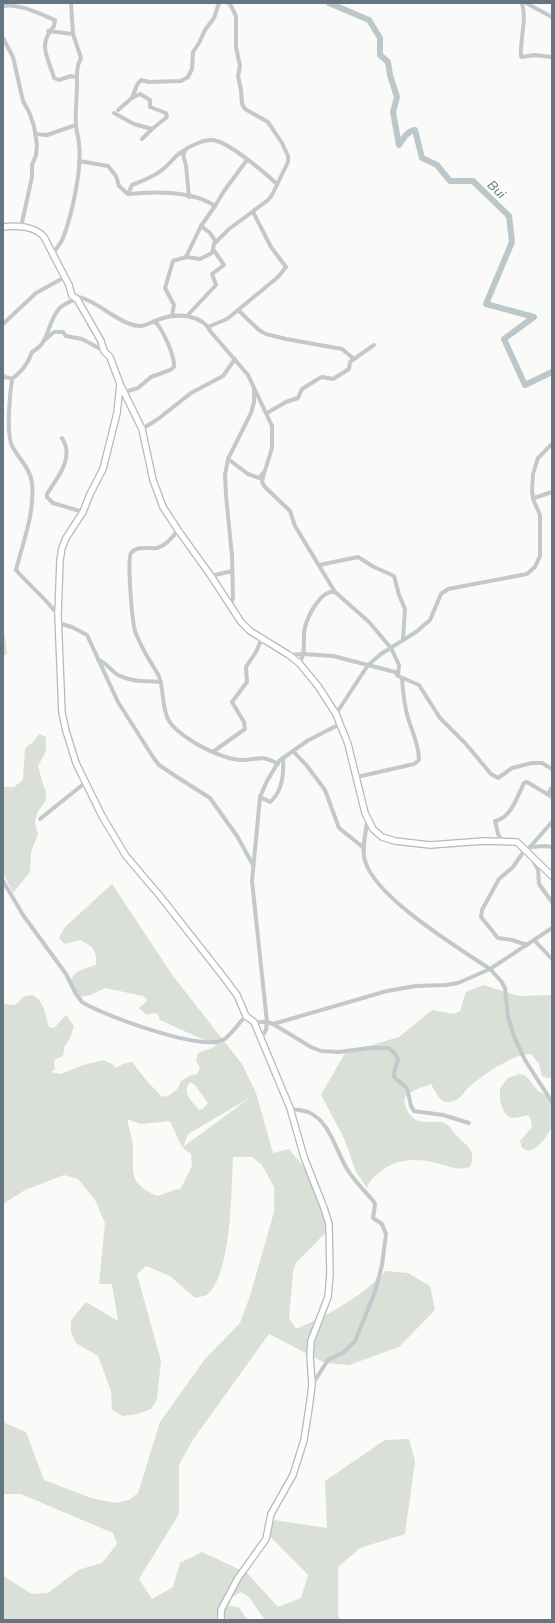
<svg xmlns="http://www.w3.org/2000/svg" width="555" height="1623" viewBox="0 0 555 1623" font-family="Mulish,sans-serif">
  <rect width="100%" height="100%" fill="#fafaf8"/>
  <!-- green -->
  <g fill="#dadfd7" fill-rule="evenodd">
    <path d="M3,622l4,32 -4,2z"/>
    <path d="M39,734l7,3v14l-8,15 4,15 4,11v7l-1,3 -7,9 -3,11 3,12 -7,18 -1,20 -17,21 -10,-20v-86h11l9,-7 2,-32 7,-5z"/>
    <path d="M112,884l61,92 69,88 14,29 17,60 16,-4 19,23 21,57 -33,34 -3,9 -4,46 7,11c29,-12 69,-34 89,-58l23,2 22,13 5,24 -36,37 -50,18 -24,-2 -56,-29 -77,107 -13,24v49l-40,65 13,20 21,-12 7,-24 22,-11 45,21 31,34 23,-9 7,-23 -40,-41 6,-14 53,8 -2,-47 60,-41 24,-1 6,22 -10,73 -45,14 -22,19v49l3,4h-76l-16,-23 -8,-5 -10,6 -2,8 9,1 10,13h-245v-44l29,18 16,-1 30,-23 24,-7 15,-19 -4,-11 -92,-39h-18v-75l2,4 21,9 18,48 47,18 24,5 14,-3 9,-7 22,-71 45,-63 35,-36 10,-27 24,-84v-25l-12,-22 -10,-8h-19c-2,34 -1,111 -24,136 -3,3 -10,4 -14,5l-25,-22 -24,-10 -9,8 24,87 -4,38 -6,10 -14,5 -14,2 -11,-6 -1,-19 -13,-35 -22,-13 -5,-11v-12l15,-18 32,19 -6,-37h-13l6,-61 -10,-23 -17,-21 -14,-4 -39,15 -22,14v-200l12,1 10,-9 8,-1c13,9 11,18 16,32l5,1 12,-13 8,11 -4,12 -6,9v4l-1,5 -9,4 1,9 -4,3 10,2 22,-9 20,-5 11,5 1,3 8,-4 9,-2 15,19 15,16 8,-2 8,-7 3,-7 8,-5 8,-2 3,-6 -4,-8 2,-7 19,-7 -57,-26 -2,-6 -4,-1 -7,2 -8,-7 6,-5 2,-3 -4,-4 -38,-8 -14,7 -11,2 -7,-3c-7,-22 7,-24 23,-29 1,-15 -3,-19 -16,-25l-15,4 -6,-6 6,-11zM190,1082l5,3 13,18 -5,6 -4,1c-7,-9 -18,-17 -9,-28zM251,1097l-68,50 5,-13zM127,1119l14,5 29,-3 12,26 9,7 1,12 -11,22 -24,8c-28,-13 -24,-21 -24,-49 -1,-9 -4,-19 -6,-28z"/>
    <path d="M483,985l36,11 33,-1v83h-4l-6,-2 -3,-12 -8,-10c-19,0 -48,21 -62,33 -4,4 -7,9 -11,12 -3,2 -9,4 -12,3 -7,-1 -12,-13 -15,-18 -9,4 -20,6 -26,13 -1,6 0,9 3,15 10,16 21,7 36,11 7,3 8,8 13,13 10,11 20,13 13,31 -12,4 -18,0 -30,-3 -21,-6 -43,-7 -60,8 -6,5 -11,8 -13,16l-11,-16 -12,-34 -23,-43 24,-42 54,-16 33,-27 22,4 6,-3 6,-19z"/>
    <path d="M520,1074l6,2 12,15 11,5 3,-1v32l-8,13 -10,9 -6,2 -6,-3 -2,-7 12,-14 -1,-7 -3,-5 -13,3 -6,-1 -5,-5 -4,-11v-13l8,-10z"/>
  </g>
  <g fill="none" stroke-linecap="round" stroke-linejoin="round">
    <!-- river -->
    <path stroke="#bbc7cb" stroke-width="6" d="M329,3l40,17 11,18v17l8,7 2,13 7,22 -4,15 6,33c4,-6 8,-14 16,-15l7,28 15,7 13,16h23l36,35 3,26 -26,62 48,13 -30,22 21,46 27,-13"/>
    <!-- secondary casing -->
    <g stroke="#b3babf" stroke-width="8">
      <g id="secondary">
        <path d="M3,227c13,-2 32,-1 41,10l25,48 3,11 5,3 24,42 3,10 6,6 10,27 22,45 11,51 10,27 15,23 33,46 30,46 9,9 39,24 10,8 19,23 18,28 12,30 17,69 8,16 9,8 13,4 35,4 54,-4 33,1 35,34"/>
        <path d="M120,384l-3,29 -14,56 -13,25 -7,18 -17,26 -4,10 -2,12 -2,55 4,98 4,18 10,32 26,53 24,40 34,40 62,79 15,20 9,21 8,6 36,86 14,49 20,51 5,16 1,50 -2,23 -17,44 -1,15 2,29 -3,23 -5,32 -11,35 -22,39 -5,25 -28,39 -17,32v10"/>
      </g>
    </g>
    <!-- street -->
    <g stroke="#c3c8cc" stroke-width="4">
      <path d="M522,3c5,17 -2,35 -1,53l1,1 12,-2 18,2"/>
      <path d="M526,3l26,14"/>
      <path d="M3,6c16,-3 37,8 52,14l-1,6c-17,20 -6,30 0,52l5,2 12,-4 5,1"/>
      <path d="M48,31l25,3"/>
      <path d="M3,38l10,19 10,44 6,11 5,14 3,19 -1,10 -4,10v12l-11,50"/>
      <path d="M118,110l14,-12 5,-13 4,-5 8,2 32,-1 7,-4 4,-8 1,-17 6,-9 6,-13 9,-12 5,-15"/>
      <path d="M114,113l20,11 18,5 15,-12 -1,-4 -16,-6v-7l-10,-6 -8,4"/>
      <path d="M35,134l12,1 29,-10"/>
      <path d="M142,139l10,-10"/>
      <path d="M185,151l-2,4 3,10 3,32"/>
      <path d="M79,161l29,5 8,10 3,10 9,8c26,-3 65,-3 87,12"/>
      <path d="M128,194l4,-9c9,-4 22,-8 30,-15 7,-5 11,-12 18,-17 8,-6 26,-16 37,-12 16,5 47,31 60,43"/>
      <path d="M201,226l9,7 6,9"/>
      <path d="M53,253c4,-5 8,-10 10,-15 9,-23 19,-69 16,-93 0,-7 -3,-14 -3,-21 -1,-13 1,-27 1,-40 0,-9 -1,-17 4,-26l-8,-24 -2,-31"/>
      <path d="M186,257l15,-31 14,-20 9,-15 23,-31"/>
      <path d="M73,296c23,2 45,29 67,30 6,0 14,-5 20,-7 17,-6 42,-5 51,13l37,43 24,51v22l-9,29 -1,5 3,5 25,24 5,15 40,66 34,30 22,26 8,17 -1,11"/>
      <path d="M238,310l40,-33 8,-10 -15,-20 -18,-35"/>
      <path d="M172,316l2,-11 -9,-17 8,-27 13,-4 14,2 12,-6 2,-9 15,-15 39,-29 4,-5 16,-33v-6l-6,-13 -14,-21 -23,-13 -3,-5 -1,-14 -3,-14 2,-10 -4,-19v-31l-6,-12 -2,-1"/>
      <path d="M187,316l29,-31 -4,-11 12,-9 -11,-16"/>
      <path d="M3,324l33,-31 29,-16"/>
      <path d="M208,327l19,-8 11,-9 21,20 7,4 20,5 56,10 12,10 20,-14"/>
      <path d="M46,339l8,-7h9l3,4 16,3 22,12"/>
      <path d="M3,375l1,2 6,1 2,1c10,-8 16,-15 20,-27 17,-8 15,-28 26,-42 4,-6 12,-8 19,-11"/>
      <path d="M12,379c-2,14 -6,55 0,67 7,13 18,22 20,37 3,30 -9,59 -16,87 13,15 30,29 42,45"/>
      <path d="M125,392l13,-4 13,-11 19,-7 4,-3c1,-11 -12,-40 -20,-46"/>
      <path d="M267,413l19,-11 12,-4 4,-9 16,-10 4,-2 11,2 16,-10 1,-7 4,-3"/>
      <path d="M142,429l16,-10 33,-26 32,-17 12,-17"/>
      <path d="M62,438c13,20 -5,40 -15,56v3l6,6 30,9"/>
      <path d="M228,459l20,15 11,4 4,-5"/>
      <path d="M534,498l18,-6"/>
      <path d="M178,530c-5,7 -13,16 -21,18 -7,1 -20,-3 -26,5 -4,7 1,72 5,81 4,9 9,19 14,27 3,6 9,12 10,19 4,13 2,29 9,41 5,8 15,15 23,20 12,8 34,18 48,19 16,1 20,-7 38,4"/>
      <path d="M319,565l39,-8 16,10 20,9 5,19 6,14 -2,30"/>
      <path d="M211,576l21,-5"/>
      <path d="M231,605l2,-8 -1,-41 -6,-61 -1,-20 3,-16 23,-46 3,-11v-13"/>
      <path d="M58,623l14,4 15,8 31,67 35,55 6,8 18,12 33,21 27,38 16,29"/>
      <path d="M289,655l14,-1 30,2 62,16 3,4 21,9 21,33 25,25 26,31 7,4 14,-10 20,-5h10l10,6"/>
      <path d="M98,660c8,2 12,10 20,15 13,7 28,6 43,7"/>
      <path d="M299,663c8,-10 3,-24 6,-36 3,-11 16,-38 30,-35"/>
      <path d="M336,714l32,-49 13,-11 35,-22 14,-12 11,-26 7,-5 79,-15 8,-7 5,-11v-41l-7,-16 -1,-9 1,-16 5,-16 14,-14"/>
      <path d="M214,751l31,-22 -1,-7 -12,-20 15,-20 -1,-15 10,-15 6,-14"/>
      <path d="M293,751l14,15 18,24 14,38 25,20"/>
      <path d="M357,777l57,-13 5,-4c0,-15 -6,-26 -10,-39 -5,-14 -6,-29 -7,-43"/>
      <path d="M548,794l4,-7"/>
      <path d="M260,797l10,5c12,-10 14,-29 13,-44"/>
      <path d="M366,818l1,4c-1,12 -6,27 -2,39 11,37 92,86 125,108l11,12 4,7 3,29 7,22 10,21 27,42"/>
      <path d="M40,819l46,-37"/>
      <path d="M503,842l-5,-8 -3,-13c16,-3 22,-24 29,-38l3,-1 25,15"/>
      <path d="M530,847l22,-25"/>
      <path d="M530,856l8,13 1,15 13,18"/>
      <path d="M3,881l20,34 43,59 10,20 6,8 5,3c24,12 112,46 136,35 6,-2 17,-19 23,-24"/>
      <path d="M535,941l17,18"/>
      <path d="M527,945l-15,-5 -14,-2 -17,-21 1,-7 17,-31 14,-12 9,-13 8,-7 15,-1 7,1"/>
      <path d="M254,1022h13l6,2 114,-33 29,-5 30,-1 12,-2 32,-14 62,-41"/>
      <path d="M273,1024l38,23 10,4 18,1 30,-4h20l6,6 3,5 -4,14v4l13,11 4,18 3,5 29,4 26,8"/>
      <path d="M261,1038l5,-8 1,-8 -15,-141 8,-84 7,-16 12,-20 28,-20 33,-17"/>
      <path d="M290,1108c5,2 12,2 18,4 22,9 28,39 39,57 7,12 19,23 27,33l1,3 -2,13 9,6 4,10 -4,31 -7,27 -20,49 -11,11 -16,8 -16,25"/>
    </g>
    <!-- secondary -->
    <use href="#secondary" stroke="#fff" stroke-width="5.5"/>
  </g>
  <g text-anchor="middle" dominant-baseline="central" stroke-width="4" stroke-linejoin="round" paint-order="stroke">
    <!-- water labels -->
    <g font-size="13" font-style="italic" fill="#60757c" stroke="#fff">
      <text transform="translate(497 189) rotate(44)">Bui</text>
    </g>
  </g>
  <!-- border -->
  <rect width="555" height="1623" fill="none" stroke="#657683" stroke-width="8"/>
</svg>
